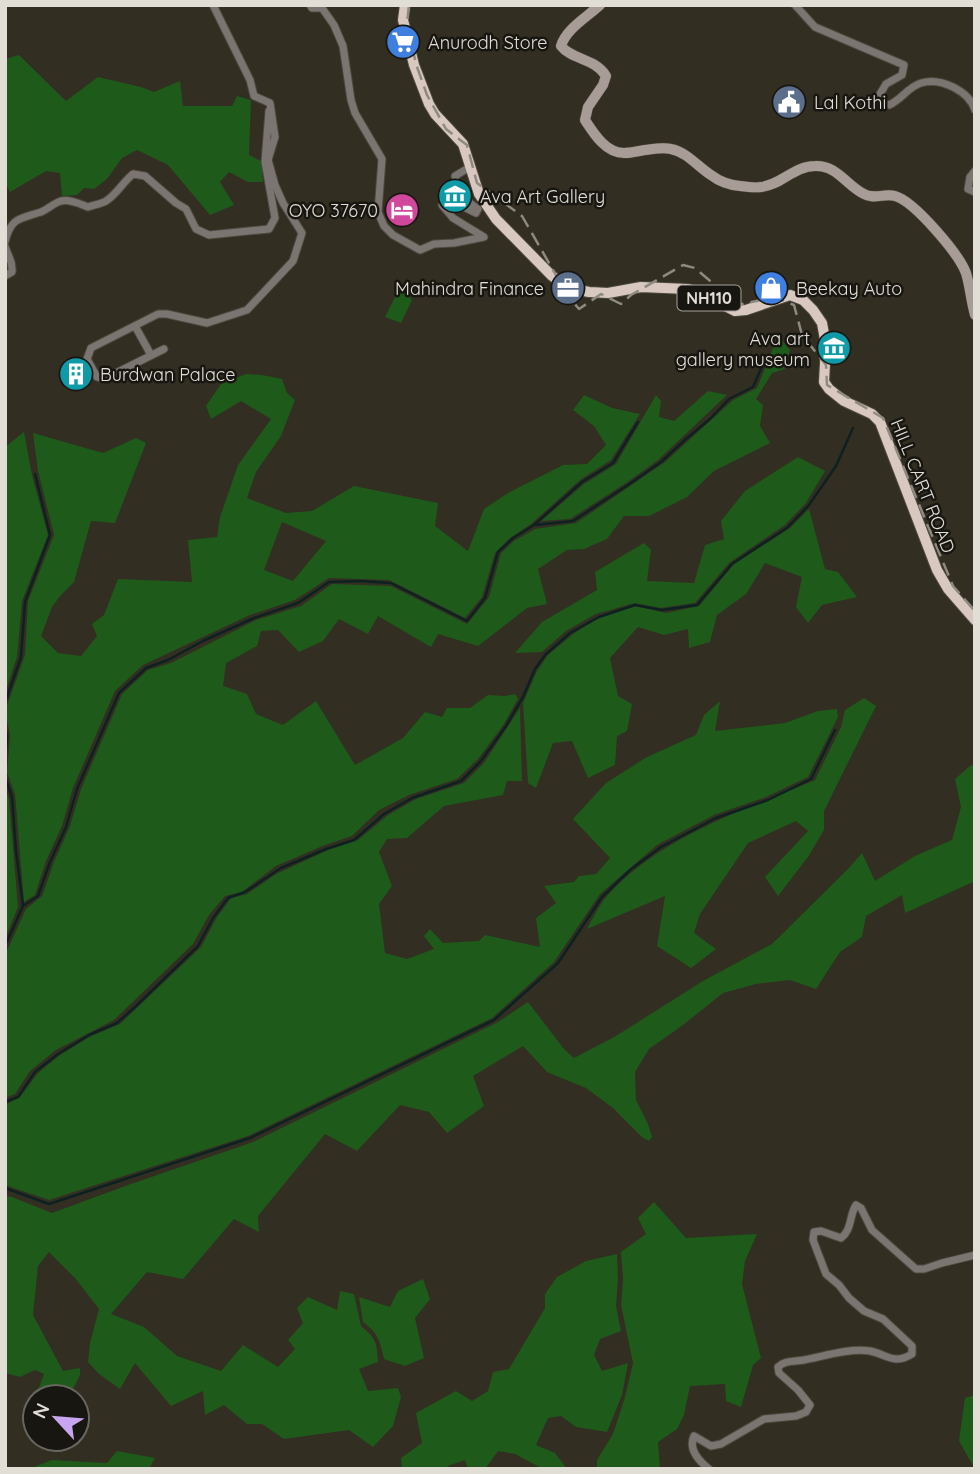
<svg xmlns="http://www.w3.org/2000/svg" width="980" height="1474" viewBox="0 0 980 1474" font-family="Quicksand,sans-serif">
  <rect width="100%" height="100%" fill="#322e22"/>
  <!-- green -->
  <g fill="#1e5a19" fill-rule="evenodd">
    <path d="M19,55l47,46 32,-24 43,10 13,5 26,-11 3,25h49l5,-10 14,4 -2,55 12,6 2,21h-15l-19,-10 -9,10 14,23 -24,10 -42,-50 -31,-15 -15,8 -15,21 -13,10 -10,-1 -7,7 -15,1 -2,-23 -14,-2 -36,21 -5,-10v-123z"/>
    <path d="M405,287l8,2 -4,8 3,3 -11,23 -16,-6 11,-22z"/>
    <path d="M778,335l12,15 -5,19 -13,4 -16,26 7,6 -3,21 10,17 -56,28 -27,26 -38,19h-25l-17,23 -23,10 -17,1 -29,19 9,35 -20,4 -49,38 -40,-12 -7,13 -53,-31 -10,18 -29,-15 -16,22 -24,11 -21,-22 -17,1 -4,15 -31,17 -3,23 24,8 9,20 27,11 33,-24 39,64 48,-27 22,-26 17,5 5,-9h23l18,-13 17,1 10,-2 3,5 -14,25 -26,35 -21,20 -48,16 -30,15 -27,26 -27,9 -49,21 -34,26 -17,4 -16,19 -16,29 -79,76 -58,30 -26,21 -15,23 -10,4v-143l21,-46 16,-13 12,-34 16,-36 11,-37 41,-95 26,-24 23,-7 85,-43 45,-14 31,-22 59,2 76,38 22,-27 12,-44 13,-12 21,-12 41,-6 89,-61 68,-62 24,-12z"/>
    <path d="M246,374l16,1 20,4 5,14 8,7 -14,36 -25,36 -9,26 39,15 26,-2 42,-25 84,17 -3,23 33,25 16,-42 24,-16 55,-28 24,-1 19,-19 -12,-19 -21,-16 11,-15 28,13 28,6 -29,46 -31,20 -49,44 -21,14 -15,15 -13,44 -17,21 -76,-38 -60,-2 -34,22 -45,15 -107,50 -28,26 -42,97 -11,38 -16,35 -11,34 -11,7 -9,-108 -8,-21 3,-38 -5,-24 20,-56 3,-54 26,-66 -16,-64 -5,-38 70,20 33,-15 10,5 -31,80 -24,-2 -17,61 -14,14 -8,11 -11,29 17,17 23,3 16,-20 -5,-12 12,-9 14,-36 74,3 -4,-42 29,-3 3,-20 18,-52 33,-46 -30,-18 -30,18 -5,-13 15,-22zM282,522l44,19 -33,40 -29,-11z"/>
    <path d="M708,391l19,4 -69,65 -32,23 -56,36 -29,2 43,-37 32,-20 40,-69 5,6 -2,16 15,4z"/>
    <path d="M24,432l8,43 16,60 -26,66 -5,56 -12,36v-246z"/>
    <path d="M798,457l27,14 -19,32 -21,22 -56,38 -34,40 -35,5 -25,-5 -39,11 -30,17 -24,21 -27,1 27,-31 55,-32 -2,-18 49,-29 7,7 -4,31 47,2 11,-38 19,-6 -3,-18 24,-30z"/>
    <path d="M809,509l16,60 13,3 19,25 -35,8 -14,18 -12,-16 6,-30 -37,-14 -19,31 -29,21 -7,27 -21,6 -1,-19 -24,6 -26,-8 -28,31 8,38 14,8 -5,27 -10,5 -2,29 -27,13 -16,-37 -19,2 -17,45 -8,-5 -5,-80 14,-32 11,-16 25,-21 28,-18 35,-10 30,7 33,-7 35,-42 56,-36z"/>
    <path d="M864,698l12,8 -52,105v19l-16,27 -30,39 -13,-19 43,-46 -12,-10 -48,22 -48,71 -6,19 22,16 -25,19 -34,-22 8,-50 -78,33c6,-11 12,-24 20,-33 53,-59 137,-86 208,-116l26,-53 4,-17z"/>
    <path d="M720,701l-5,30 70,-8 33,-12 19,-2 1,8 -30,60 -42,20 -52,18 -57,30 -57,49 -46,68 -62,56 -244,118 -199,64 -44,-15v-80l15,-8 18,-24 22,-18 31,-19 29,-12 81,-77 16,-30 14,-19 16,-4 29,-20 52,-24 30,-10 30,-25 28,-16 48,-16 20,-20 36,-55 2,73h-15l-4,14 -59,11 -37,32 -20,1 -8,13 13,34 -13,18 6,49 22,6 27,-10 -10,-13 6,-7 13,14 36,-2 6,-6 55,12 -4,-29 20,-15 -12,-17 30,-4 5,-6 17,-2 14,-16 -37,-39 33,-36 41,-26 49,-22 8,-20z"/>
    <path d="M975,764v117l-70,32 -3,-18 -36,21 -4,21 -22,15 -24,37 -26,-9 -34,4 -33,9 -40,32 -34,24 -14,23 1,28 12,24 4,13 -3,4 -6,-3 -30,-30 -27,-20 -39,-16 -24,-26 -50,30 11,30 -37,27 -18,-21 -29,-7 -43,46 -32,-17 -67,82 1,16 -25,-13 -51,60 -36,-7 -36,42 33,13 33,29 44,15 22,-26 35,22 17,-18 -7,-9 15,-17 -6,-15 11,-11 29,13 3,-19 14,3 7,32c15,12 16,17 17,36l-19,7 9,22 30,-3 3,9 -8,29 -20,21 -24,-17 -65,9 -22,-15h-15l-23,-19 -19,10 -2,-24 -32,15 -36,-43 -15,26 -21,-15 -11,-12 2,-19 9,-34 -24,-31 -26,-26 -11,14 -5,49 30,56 17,-3v7l-11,22h-19l-12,-7 6,-16 -9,-4 -15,7 -15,-4v-177l7,1 40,16 76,-28 125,-43 245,-120 30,-20 36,47 10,9 42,-22 87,-55 69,-37 76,-75 14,-16 13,28 40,-25 37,-16 9,-33 -6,-28 15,-13z"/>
    <path d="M5,788l4,11 9,108 -13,32z"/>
    <path d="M654,1202l32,36 71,-4 -12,27 -3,23 19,74 -8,7 -12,42 -15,-6 -1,-17 -35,2 -6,29 -7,14 -19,13 2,27h-63v-9l16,-26 12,-37 8,-34 -12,-58 2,-26 -2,-27 25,-18 -8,-16z"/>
    <path d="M617,1254l1,25 -2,27 5,25 -21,8 -6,16 8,16 26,-8 -6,32 -15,37 -31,-5 -15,-11 -13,2 -12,27 19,8 12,16h-24l-28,-15 -17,-3 -13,18h-17l-3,-9 -17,6 -1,3h-45l-1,-11 21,-15 -6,-30 40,-22 16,10 16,-10 5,-19 16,-3 36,-61v-14l12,-17 29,-16z"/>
    <path d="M423,1279l7,20 -15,19 9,40 -19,8 -21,-7c-4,-18 -6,-26 -21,-37l-4,-25 31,10 8,-16z"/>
    <path d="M975,1395v74l-16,-28 6,-43z"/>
    <path d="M117,1451l38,7 -6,11h-120l23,-9 55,3z"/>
  </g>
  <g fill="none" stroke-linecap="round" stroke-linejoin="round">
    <!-- stream -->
    <g stroke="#0e2121" stroke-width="2.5">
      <path d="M535,525l38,-4 55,-36 33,-23 25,-23 25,-21 18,-19 24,-12 11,-25"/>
      <path d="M5,703l16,-46 4,-55 25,-67 -15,-61"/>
      <path d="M5,728l2,9 -2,26"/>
      <path d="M5,777l7,20 4,54 7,55"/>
      <path d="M5,946l18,-40 15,-10 12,-34 16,-35 11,-38 42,-96 27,-25 22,-8 35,-19 51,-23 44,-15 31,-21 31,-1 31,2 76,38 18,-23 13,-46 15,-14 21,-13 48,-43 31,-19 25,-41"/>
      <path d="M5,1102l13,-5 17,-25 23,-18 31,-19 28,-12 19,-17 62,-60 15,-28 15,-20 17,-6 36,-24 45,-19 28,-9 30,-26 28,-16 49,-17 20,-20 25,-35 17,-29 12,-28 10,-14 25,-22 29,-16 36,-12 27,5 35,-5 35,-41 56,-37 21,-22 27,-39 17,-38"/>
      <path d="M5,1188l44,16 201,-66 244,-118 64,-57 44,-66 28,-27 31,-23 55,-29 52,-18 43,-21 24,-49"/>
    </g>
    <!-- minor casing -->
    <g stroke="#4e4a3f" stroke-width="9">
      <g id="minor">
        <path d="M310,5l2,3h10l12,17 9,21 8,54 4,13 27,46 -4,53 6,14 9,9 27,15 14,-6 20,-1 30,-6 -31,-19 -11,-13 4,-7 30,15 2,-4c-15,-11 -21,-14 -23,-33l15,-9"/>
        <path d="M795,5l20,22 89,38 -2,10 -16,9 -6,10 2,9 7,2c12,-5 19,-18 32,-22 20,-6 48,8 54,27"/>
        <path d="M975,171l-5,6 -2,12 7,3"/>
        <path d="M5,242c6,-25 15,-23 36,-30 7,-3 13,-9 20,-11 9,-2 19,3 27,6 6,-2 13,-3 18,-6 11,-7 17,-19 27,-27l12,2 31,27 10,6 10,20 13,6 60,-6 6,-11 -10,-56 4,-51"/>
        <path d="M5,246c3,12 8,13 7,26l-7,4"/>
        <path d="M135,326l16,29"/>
        <path d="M164,349l-60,30 -7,-2 -10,-18 4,-11 67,-34h9l40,9 40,-13 46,-49 9,-28 -19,-30 -8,-18 -7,-25 7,-23 -5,-34 -16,-7 -4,-16 -37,-75"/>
        <path d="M709,1469c-10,-8 -21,-20 -15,-33l17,10 10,-2 43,-25 32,-3 10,-4 4,-7 -12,-15 -19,-17 -1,-6c7,-7 16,-5 26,-7 21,-4 45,-12 66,-9 18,4 24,14 42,3v-8l-29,-27 -19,-8 -15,-13 -10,-13 -13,-11 -13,-34 1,-8 7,-1 20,7c11,-8 8,-22 15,-33l5,3 11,22 44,39h8l18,-6 33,-8"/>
      </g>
    </g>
    <!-- secondary casing -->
    <g stroke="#4e4a3f" stroke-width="11">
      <path id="secondary" d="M600,5c-13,12 -34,24 -39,41 11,14 34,12 45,30l-3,9 -15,22 -3,13c9,14 21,33 39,33 7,0 14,-2 21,-3 9,-1 17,-3 26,-1 16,3 27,18 40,26 9,7 18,10 29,11 7,1 15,2 21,1 20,-2 33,-21 54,-21 22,-1 31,19 49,28 10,6 20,-1 31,2 19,5 64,58 71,77 4,13 5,28 9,42"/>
    </g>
    <!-- trunk casing -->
    <g stroke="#4e4a3f" stroke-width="12">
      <path id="trunk" d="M405,5l-2,15 11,45 15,39 6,10 28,30 16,50 17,25 56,57 17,12 20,4 19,1 33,-6 46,2 9,2 39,20 11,-1 44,-15 13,5 10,10 9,13 4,22 -2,37 5,7 15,12 28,13 8,8 57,148 11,19 27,31"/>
    </g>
    <!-- minor -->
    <use href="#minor" stroke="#7b7571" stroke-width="7"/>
    <!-- secondary -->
    <use href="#secondary" stroke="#a79c96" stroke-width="10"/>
    <!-- trunk -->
    <use href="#trunk" stroke="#d8c8c0" stroke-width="10"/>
    <!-- rail -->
    <path stroke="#8e8a80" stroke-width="2.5" stroke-dasharray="14 7" stroke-linecap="butt" d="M409,5l-2,18 9,41 11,31 19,34 21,16 10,38 45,33 46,80 11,13 22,-15 20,10 10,-9 52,-30 12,3 43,37 37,-8 19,8 8,30 24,30 1,20 56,33 70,168 22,25"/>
  </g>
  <!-- icons -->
  <defs>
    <g id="supermarket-disc" transform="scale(1.75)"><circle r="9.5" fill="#3f7fe0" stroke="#181611"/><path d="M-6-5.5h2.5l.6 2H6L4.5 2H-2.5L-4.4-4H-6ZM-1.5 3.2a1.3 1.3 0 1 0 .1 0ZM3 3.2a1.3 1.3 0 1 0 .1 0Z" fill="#fff"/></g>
    <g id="civic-disc" transform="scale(1.75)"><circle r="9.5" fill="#5c6f8a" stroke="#181611"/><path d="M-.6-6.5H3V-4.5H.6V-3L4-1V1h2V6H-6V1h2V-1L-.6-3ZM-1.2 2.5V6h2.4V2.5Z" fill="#fff"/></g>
    <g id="museum-disc" transform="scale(1.75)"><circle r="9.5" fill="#0f9aa8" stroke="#181611"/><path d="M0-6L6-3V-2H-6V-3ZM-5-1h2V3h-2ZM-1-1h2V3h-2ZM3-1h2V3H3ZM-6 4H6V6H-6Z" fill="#fff"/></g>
    <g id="hotel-disc" transform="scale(1.75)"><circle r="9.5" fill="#d1479c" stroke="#181611"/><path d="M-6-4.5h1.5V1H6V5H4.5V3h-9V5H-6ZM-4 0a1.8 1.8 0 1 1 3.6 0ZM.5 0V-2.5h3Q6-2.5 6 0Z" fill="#fff"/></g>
    <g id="office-disc" transform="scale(1.75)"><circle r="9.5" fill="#5c6f8a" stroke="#181611"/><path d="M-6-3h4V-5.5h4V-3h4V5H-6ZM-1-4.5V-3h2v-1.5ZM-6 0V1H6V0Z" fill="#fff"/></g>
    <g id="shop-disc" transform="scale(1.75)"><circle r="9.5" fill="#3f7fe0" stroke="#181611"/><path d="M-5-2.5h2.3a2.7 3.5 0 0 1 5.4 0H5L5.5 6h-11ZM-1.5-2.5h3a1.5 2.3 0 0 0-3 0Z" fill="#fff"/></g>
    <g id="building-disc" transform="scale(1.75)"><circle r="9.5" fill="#0f9aa8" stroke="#181611"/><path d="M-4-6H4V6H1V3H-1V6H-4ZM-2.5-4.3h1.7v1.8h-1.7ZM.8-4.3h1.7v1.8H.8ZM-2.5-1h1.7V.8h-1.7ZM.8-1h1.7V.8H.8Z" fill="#fff"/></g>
  </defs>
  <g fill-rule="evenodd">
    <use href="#supermarket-disc" x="403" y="42"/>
    <use href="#civic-disc" x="789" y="102"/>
    <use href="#museum-disc" x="455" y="196"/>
    <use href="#hotel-disc" x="402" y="210"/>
    <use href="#office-disc" x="568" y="288"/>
    <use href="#shop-disc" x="771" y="288"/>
    <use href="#museum-disc" x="834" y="348"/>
    <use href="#building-disc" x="76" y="374"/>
  </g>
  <g text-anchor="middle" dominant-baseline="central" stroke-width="5" stroke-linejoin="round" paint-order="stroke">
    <!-- shield labels -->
    <rect fill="#181611" stroke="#a5a29b" stroke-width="2" x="677.5" y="285.5" width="63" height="25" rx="5"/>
    <g font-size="16" font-weight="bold" fill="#e1ded6">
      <text x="709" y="298">NH110</text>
    </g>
    <!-- poi labels -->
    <g font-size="18" fill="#e1ded6" stroke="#181611" text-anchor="start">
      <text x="428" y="42">Anurodh Store</text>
      <text x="814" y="102">Lal Kothi</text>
      <text x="480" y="196">Ava Art Gallery</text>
      <text x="378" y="210" text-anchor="end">OYO 37670</text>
      <text x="544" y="288" text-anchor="end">Mahindra Finance</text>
      <text x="796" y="288">Beekay Auto</text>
      <text x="810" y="338" text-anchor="end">Ava art<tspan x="810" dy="21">gallery museum</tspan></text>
      <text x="100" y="374">Burdwan Palace</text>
    </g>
    <!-- street labels -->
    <g font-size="18" fill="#e1ded6" stroke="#181611">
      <text transform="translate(923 486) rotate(68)">HILL CART ROAD</text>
    </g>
  </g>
  <!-- border -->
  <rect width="980" height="1474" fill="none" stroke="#e1ded6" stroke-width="14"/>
  <!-- north arrow -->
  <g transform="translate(56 1418) rotate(296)"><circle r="33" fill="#181611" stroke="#686660" stroke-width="2"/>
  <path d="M0-5L12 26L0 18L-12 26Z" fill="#c8a6ef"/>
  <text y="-10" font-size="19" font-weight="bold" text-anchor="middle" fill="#e1ded6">N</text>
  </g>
</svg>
